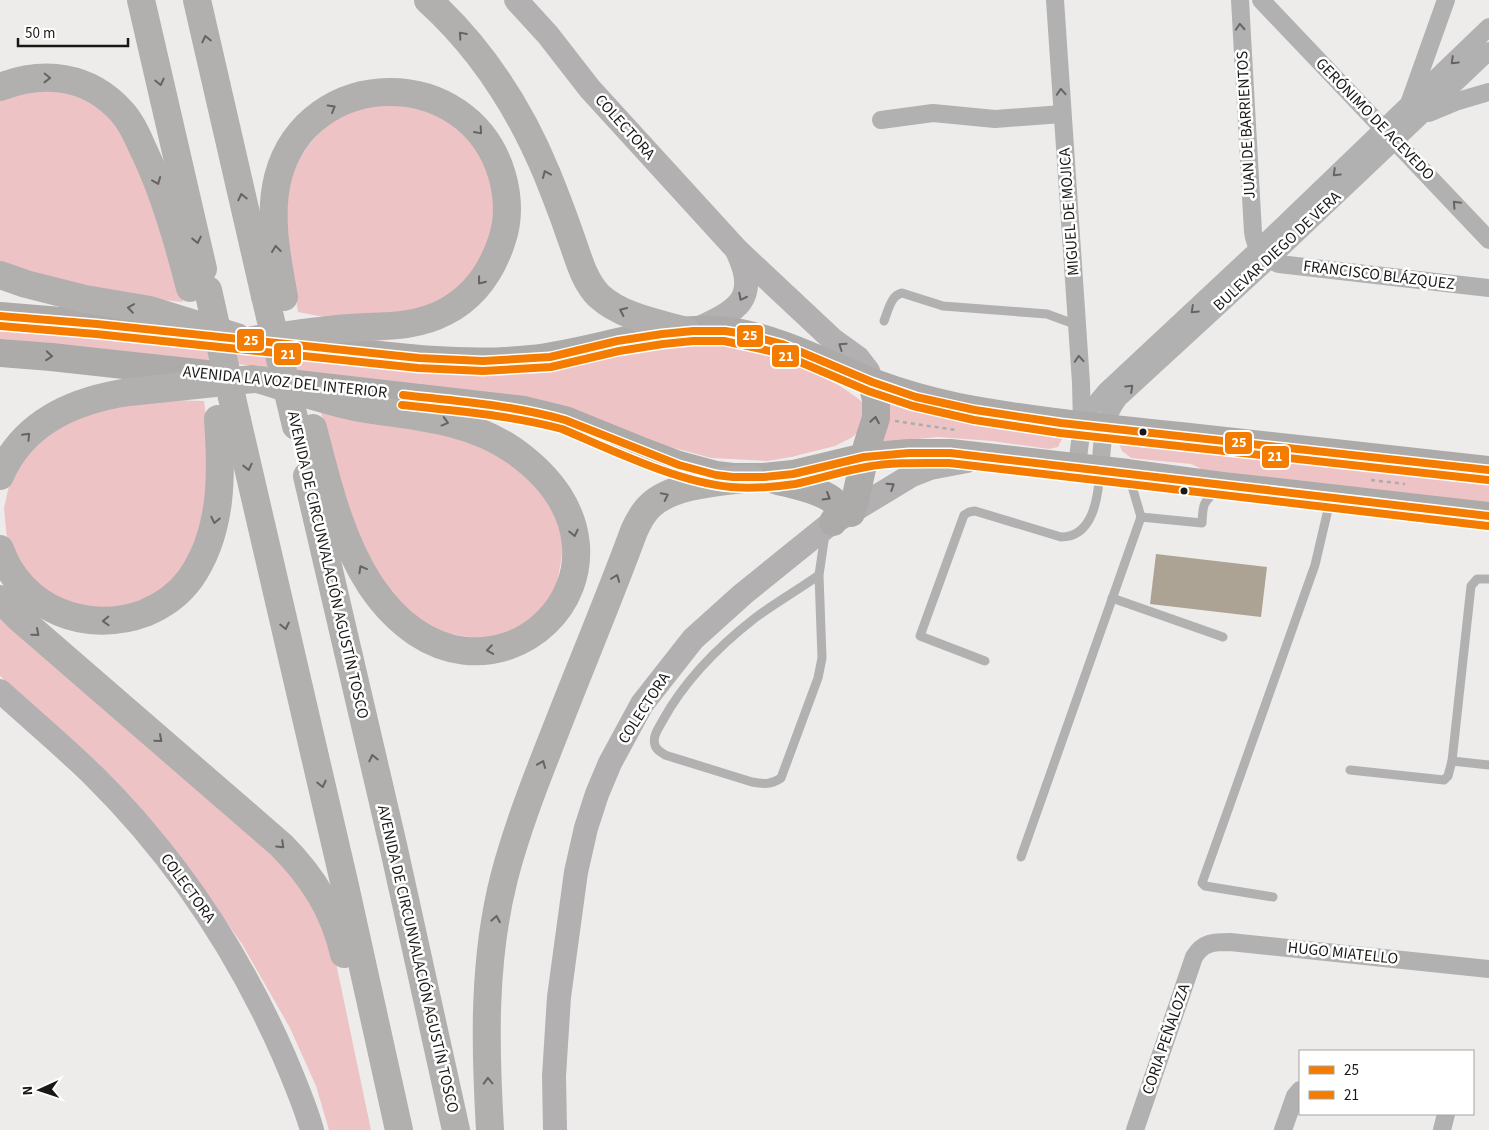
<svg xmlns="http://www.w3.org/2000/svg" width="1489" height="1130" viewBox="0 0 1489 1130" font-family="'Source Sans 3',sans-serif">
  <rect width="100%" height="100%" fill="#eeecea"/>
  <!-- green -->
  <g fill="#edc3c6">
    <path d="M23,90l42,1 38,17 28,38 46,130 6,26 -53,-5 -130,-34v-163z"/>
    <path d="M377,104l44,3 38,20 25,32 10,37 -2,34 -10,31 -29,32 -37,18 -92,6 -26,-5c-8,-59 -28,-124 16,-173 9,-11 20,-20 33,-26 9,-4 20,-6 30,-9z"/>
    <path d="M0,331l92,6 264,27 282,-13 68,-7 18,1 22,4 51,15 43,22 16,11 6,5 2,10 -3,18 -10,8 -16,8 -44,11 -24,4 -56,-3 -51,-14 -307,-67 -266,-30 -87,-8z"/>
    <path d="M170,400l34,1 6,47 -6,69 -20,50 -23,24 -45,19 -48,-5 -39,-25 -22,-40 -3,-32 7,-31 8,-16 38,-34 50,-20z"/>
    <path d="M884,401l179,33 -1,5 -4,8 -9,2 -57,-8 -54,-4 -61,6z"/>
    <path d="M321,413l20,1 128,26 38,18 43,44 14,41 -7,41 -7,15 -26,28 -39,13 -50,-9 -42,-34 -37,-62z"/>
    <path d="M1117,439l372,43v21l-279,-30 -19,-9 -60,-6 -9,-7z"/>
    <path d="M0,608l290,259 41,72 40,191h-42l-13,-44 -26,-58 -48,-84 -78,-109 -65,-71 -99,-88z"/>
  </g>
  <!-- building -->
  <path fill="#ada394" d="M1156,554l111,13 -6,50 -111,-13z"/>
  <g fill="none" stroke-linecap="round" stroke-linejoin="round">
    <!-- path -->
    <g stroke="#adacac" stroke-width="2.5" stroke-dasharray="4 4" stroke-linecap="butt">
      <path d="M895,421l61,9"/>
      <path d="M1371,480l34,4"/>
    </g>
    <!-- lane -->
    <g stroke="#b2b1b1" stroke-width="9">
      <path d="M884,321c4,-10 7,-26 18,-28l41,13 104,8 30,11"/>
      <path d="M1129,476l12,41"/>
      <path d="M819,575l3,83 -4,20 -37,100c-10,7 -17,6 -29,4l-87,-27c-4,-3 -9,-5 -10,-10 -3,-9 4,-17 8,-25 22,-40 56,-74 92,-102 20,-15 43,-28 64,-43l6,-41"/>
      <path d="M1112,598l111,39"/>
      <path d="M985,661l-65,-25 44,-121 5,-3 6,-1 86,26c32,0 37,-39 39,-65"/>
      <path d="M1452,761l37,4"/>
      <path d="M1350,770l94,10 4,-4 4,-15 19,-175 6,-7h12"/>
      <path d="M1021,857l120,-340 61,6c1,-17 0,-21 15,-32"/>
      <path d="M1273,897l-68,-11 -3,-3 113,-318 15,-64"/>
    </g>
    <!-- street -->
    <g stroke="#b2b1b1" stroke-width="18">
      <path d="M1055,0l26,383 1,42 -5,42"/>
      <path d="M1240,0l13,232c2,16 10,26 26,32l210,24"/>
      <path d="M1261,0l228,240"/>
      <path d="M1410,101l36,-101"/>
      <path d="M1429,113l29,-12 31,-9"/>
      <path d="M881,120l52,-7 62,6 67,-5"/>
      <path d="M1082,425l10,-17 14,-17 152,-142 231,-222"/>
      <path d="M1100,470c3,-28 1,-47 18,-71l151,-139 220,-209"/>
      <path d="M1135,1130l59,-173c9,-15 20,-15 36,-15l259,27"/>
      <path d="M1283,1130l12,-34 5,-6"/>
      <path d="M1442,1130l4,-16"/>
    </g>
    <!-- secondary -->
    <g stroke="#b2b0b0" stroke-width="24">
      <path d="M516,0l32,35 42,54 148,162 95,89 25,18 10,13 4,11"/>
      <path d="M693,331c40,-19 68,-29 45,-78"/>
      <path d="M0,691c31,28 63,55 93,84 81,80 145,176 191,281 10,24 21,49 28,74"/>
      <path d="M555,1130l-1,-54 5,-79 17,-125 10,-44 11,-34 13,-31 32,-59 51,-65 50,-45 83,-67 86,-52 18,-7 37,-7"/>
    </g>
    <!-- primary -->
    <g stroke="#acaba9" stroke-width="28">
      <path d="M0,316l97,8 114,12"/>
      <path d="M271,342c86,9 174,26 260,17 66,-7 130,-36 197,-28 52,7 98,33 146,52 27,10 55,18 84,24 73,14 148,21 222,29 103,11 206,23 309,34"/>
      <path d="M0,353l51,4 174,19"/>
      <path d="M297,384l227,26 41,10 74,30 40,15 37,10 17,2h31l29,-3 71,-17 45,-4h41l178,20 96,13 265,30"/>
      <path d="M775,480c13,4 60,12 63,28 1,5 -2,10 -5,14"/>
      <path d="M851,513l5,-17 11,-50 9,-28v-18l-4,-18"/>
    </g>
    <!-- highway -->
    <g stroke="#b1b0ae" stroke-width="28">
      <path d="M141,0l62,269"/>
      <path d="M197,0l68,296"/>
      <path d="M428,0c53,48 92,109 119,174 8,20 16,40 23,61 8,21 13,45 29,61 23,21 59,27 87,35"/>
      <path d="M0,87c44,-17 89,-12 122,25 10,11 16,26 22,39 21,44 34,91 46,137"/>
      <path d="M0,275l26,9 59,15 65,11 87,27"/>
      <path d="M252,340c28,-4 57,-8 85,-11 37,-4 74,1 108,-17 29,-15 47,-41 57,-72 7,-21 6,-44 0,-65 -33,-112 -194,-110 -224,2 -10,39 -1,81 6,120"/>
      <path d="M261,380c30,9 64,21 94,27 55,10 109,10 158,43 164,115 -30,301 -142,136 -31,-47 -44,-104 -58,-158"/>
      <path d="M237,420l108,466 54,244"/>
      <path d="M0,476c23,-54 74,-76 129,-84l124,-13"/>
      <path d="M307,476l86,369 63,285"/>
      <path d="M0,549c21,60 87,86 145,64 17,-7 34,-19 45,-34 33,-47 32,-105 28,-160"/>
      <path d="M0,599l19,19 262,227c31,31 53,65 63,109"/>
      <path d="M490,1130c-5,-85 -7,-169 14,-252 13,-50 32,-98 51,-146 26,-67 54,-133 79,-201 4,-9 9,-19 17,-26 23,-21 70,-23 100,-27"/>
    </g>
    <!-- highway-bridge -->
    <g stroke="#b1b0ae" stroke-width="28">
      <path d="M208,290l29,130"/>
      <path d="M265,296l31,130"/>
    </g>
    <!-- bus-1 casing -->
    <g stroke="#fff" stroke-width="11">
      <g id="bus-1">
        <path d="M0,316l97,8 322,34 64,3 67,-4 67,-16 45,-7 31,-3h32l19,3 38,10 90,38 44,15 59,13 86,13 428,47"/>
        <path d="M403,395c54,6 109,10 162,25l114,45 37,10 17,2h31l29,-3 71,-17 45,-4h41l539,63"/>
      </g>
    </g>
    <!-- bus-2 casing -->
    <g stroke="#fff" stroke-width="11">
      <g id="bus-2">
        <path d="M0,326l96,8 322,34 65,3 68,-4 68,-16 44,-7 30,-3h31l55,12 89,38 45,15 61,14 86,13 428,47"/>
        <path d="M402,405c53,6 108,10 160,24 50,21 115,53 169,58 21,2 44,0 64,-3 24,-5 47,-13 71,-17 27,-5 56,-4 83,-4l539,63"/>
      </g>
    </g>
    <!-- bus-1 -->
    <use href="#bus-1" stroke="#f47c01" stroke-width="8"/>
    <!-- bus-2 -->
    <use href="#bus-2" stroke="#f47c01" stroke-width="8"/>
  </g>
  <!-- one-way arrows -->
  <defs><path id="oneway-chevron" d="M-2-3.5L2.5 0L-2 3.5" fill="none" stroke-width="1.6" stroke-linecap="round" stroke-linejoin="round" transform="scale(1.25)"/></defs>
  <g stroke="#666464">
    <use href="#oneway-chevron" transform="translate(1240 27) rotate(-93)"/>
    <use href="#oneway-chevron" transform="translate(1454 61) rotate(136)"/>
    <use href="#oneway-chevron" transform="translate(1061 92) rotate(-94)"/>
    <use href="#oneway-chevron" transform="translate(1336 173) rotate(136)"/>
    <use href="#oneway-chevron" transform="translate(1456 204) rotate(-133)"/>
    <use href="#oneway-chevron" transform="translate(742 297) rotate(117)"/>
    <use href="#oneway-chevron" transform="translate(1194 310) rotate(137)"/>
    <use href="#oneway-chevron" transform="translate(842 346) rotate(-145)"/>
    <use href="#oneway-chevron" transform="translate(1079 359) rotate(-94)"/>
    <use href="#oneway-chevron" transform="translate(1130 388) rotate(-43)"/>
    <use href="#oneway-chevron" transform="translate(891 486) rotate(-33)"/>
  </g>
  <g stroke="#656462">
    <use href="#oneway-chevron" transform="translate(462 35) rotate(-131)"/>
    <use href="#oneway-chevron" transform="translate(206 39) rotate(-103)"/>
    <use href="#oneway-chevron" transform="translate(47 78) rotate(1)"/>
    <use href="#oneway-chevron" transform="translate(160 82) rotate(77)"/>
    <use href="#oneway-chevron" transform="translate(332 108) rotate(-30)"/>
    <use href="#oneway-chevron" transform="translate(479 131) rotate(49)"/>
    <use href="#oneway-chevron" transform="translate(546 174) rotate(-113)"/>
    <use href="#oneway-chevron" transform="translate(157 181) rotate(68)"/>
    <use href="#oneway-chevron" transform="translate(242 197) rotate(-103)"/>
    <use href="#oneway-chevron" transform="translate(197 240) rotate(78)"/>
    <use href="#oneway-chevron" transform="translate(276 249) rotate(-97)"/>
    <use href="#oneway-chevron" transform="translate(481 281) rotate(128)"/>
    <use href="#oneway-chevron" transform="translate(131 308) rotate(-172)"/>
    <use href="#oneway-chevron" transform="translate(623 311) rotate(-155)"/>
    <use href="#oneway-chevron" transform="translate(445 422) rotate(15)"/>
    <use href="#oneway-chevron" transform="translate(27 436) rotate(-46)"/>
    <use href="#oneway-chevron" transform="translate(248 467) rotate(77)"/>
    <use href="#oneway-chevron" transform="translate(665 496) rotate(-26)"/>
    <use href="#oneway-chevron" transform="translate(215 520) rotate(102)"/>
    <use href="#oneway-chevron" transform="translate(574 533) rotate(77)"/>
    <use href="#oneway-chevron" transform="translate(362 569) rotate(-119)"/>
    <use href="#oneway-chevron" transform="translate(616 578) rotate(-69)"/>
    <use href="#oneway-chevron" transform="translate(106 621) rotate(178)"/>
    <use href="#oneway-chevron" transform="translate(285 626) rotate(77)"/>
    <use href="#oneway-chevron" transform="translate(36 633) rotate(41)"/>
    <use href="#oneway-chevron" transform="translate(490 650) rotate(171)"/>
    <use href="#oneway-chevron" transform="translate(159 739) rotate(41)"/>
    <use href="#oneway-chevron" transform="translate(373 758) rotate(-103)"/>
    <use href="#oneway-chevron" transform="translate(542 764) rotate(-68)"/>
    <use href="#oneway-chevron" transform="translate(322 784) rotate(77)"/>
    <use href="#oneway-chevron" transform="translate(281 845) rotate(44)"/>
    <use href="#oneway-chevron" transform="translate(496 919) rotate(-80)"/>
    <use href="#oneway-chevron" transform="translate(488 1081) rotate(-92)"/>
  </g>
  <g stroke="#626260">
    <use href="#oneway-chevron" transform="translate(49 356) rotate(5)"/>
    <use href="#oneway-chevron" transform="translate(875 420) rotate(-80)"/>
    <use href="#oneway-chevron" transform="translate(827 497) rotate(30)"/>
  </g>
  <!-- markers -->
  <g fill="#191817" stroke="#fff" stroke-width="2">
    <circle cx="1143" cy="432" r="4.5"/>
    <circle cx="1184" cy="491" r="4.5"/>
  </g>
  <g text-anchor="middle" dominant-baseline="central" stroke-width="5" stroke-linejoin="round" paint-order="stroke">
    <!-- street labels -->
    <g font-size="16" fill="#191817" stroke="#fff">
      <text transform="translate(1375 119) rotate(46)">GERÓNIMO DE ACEVEDO</text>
      <text transform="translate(1246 125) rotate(-93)">JUAN DE BARRIENTOS</text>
      <text transform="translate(625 127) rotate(48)">COLECTORA</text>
      <text transform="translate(1069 212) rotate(-94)">MIGUEL DE MOJICA</text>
      <text transform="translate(1277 251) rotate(-43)">BULEVAR DIEGO DE VERA</text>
      <text transform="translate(1379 275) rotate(7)">FRANCISCO BLÁZQUEZ</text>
      <text transform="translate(285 382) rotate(6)">AVENIDA LA VOZ DEL INTERIOR</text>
      <text transform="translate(328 565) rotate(77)">AVENIDA DE CIRCUNVALACIÓN AGUSTÍN TOSCO</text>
      <text transform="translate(644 708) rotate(-57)">COLECTORA</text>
      <text transform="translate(188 888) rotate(54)">COLECTORA</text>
      <text transform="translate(1343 953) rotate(6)">HUGO MIATELLO</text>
      <text transform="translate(418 959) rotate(77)">AVENIDA DE CIRCUNVALACIÓN AGUSTÍN TOSCO</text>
      <text transform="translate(1166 1039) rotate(-71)">CORIA PEÑALOZA</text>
    </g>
  </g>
  <g stroke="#fff" stroke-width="2">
    <rect x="736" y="324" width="28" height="24" rx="5" fill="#f47c01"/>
    <rect x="236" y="328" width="29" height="24" rx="5" fill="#f47c01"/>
    <rect x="273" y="342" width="29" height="24" rx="5" fill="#f47c01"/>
    <rect x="771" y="344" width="29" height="24" rx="5" fill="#f47c01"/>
    <rect x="1224" y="431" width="29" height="24" rx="5" fill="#f47c01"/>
    <rect x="1261" y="445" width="29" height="24" rx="5" fill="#f47c01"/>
  </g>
  <g font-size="14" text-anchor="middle" font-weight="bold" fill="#fff">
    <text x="750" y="340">25</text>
    <text x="251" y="345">25</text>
    <text x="288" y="359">21</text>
    <text x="786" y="361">21</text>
    <text x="1239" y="447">25</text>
    <text x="1275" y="461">21</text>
  </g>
  <!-- legend -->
  <rect x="1299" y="1050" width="175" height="65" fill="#ffffff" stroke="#a3a3a2"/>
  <rect x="1309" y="1066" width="25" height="8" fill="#f47c01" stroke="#a3a3a2"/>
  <text x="1344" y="1075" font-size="15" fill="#191817">25</text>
  <rect x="1309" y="1091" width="25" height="8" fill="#f47c01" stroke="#a3a3a2"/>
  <text x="1344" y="1100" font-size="15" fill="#191817">21</text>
  <!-- north arrow -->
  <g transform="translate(40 1090) rotate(267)" stroke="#ffffff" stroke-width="4" paint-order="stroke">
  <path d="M0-4L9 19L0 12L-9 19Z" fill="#191817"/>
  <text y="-8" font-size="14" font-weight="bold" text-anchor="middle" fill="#191817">N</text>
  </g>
  <!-- scale -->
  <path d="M18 38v8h110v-8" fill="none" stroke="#191817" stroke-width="2.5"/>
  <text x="25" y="38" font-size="15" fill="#191817" stroke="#ffffff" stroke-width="4" paint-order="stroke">50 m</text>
</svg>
